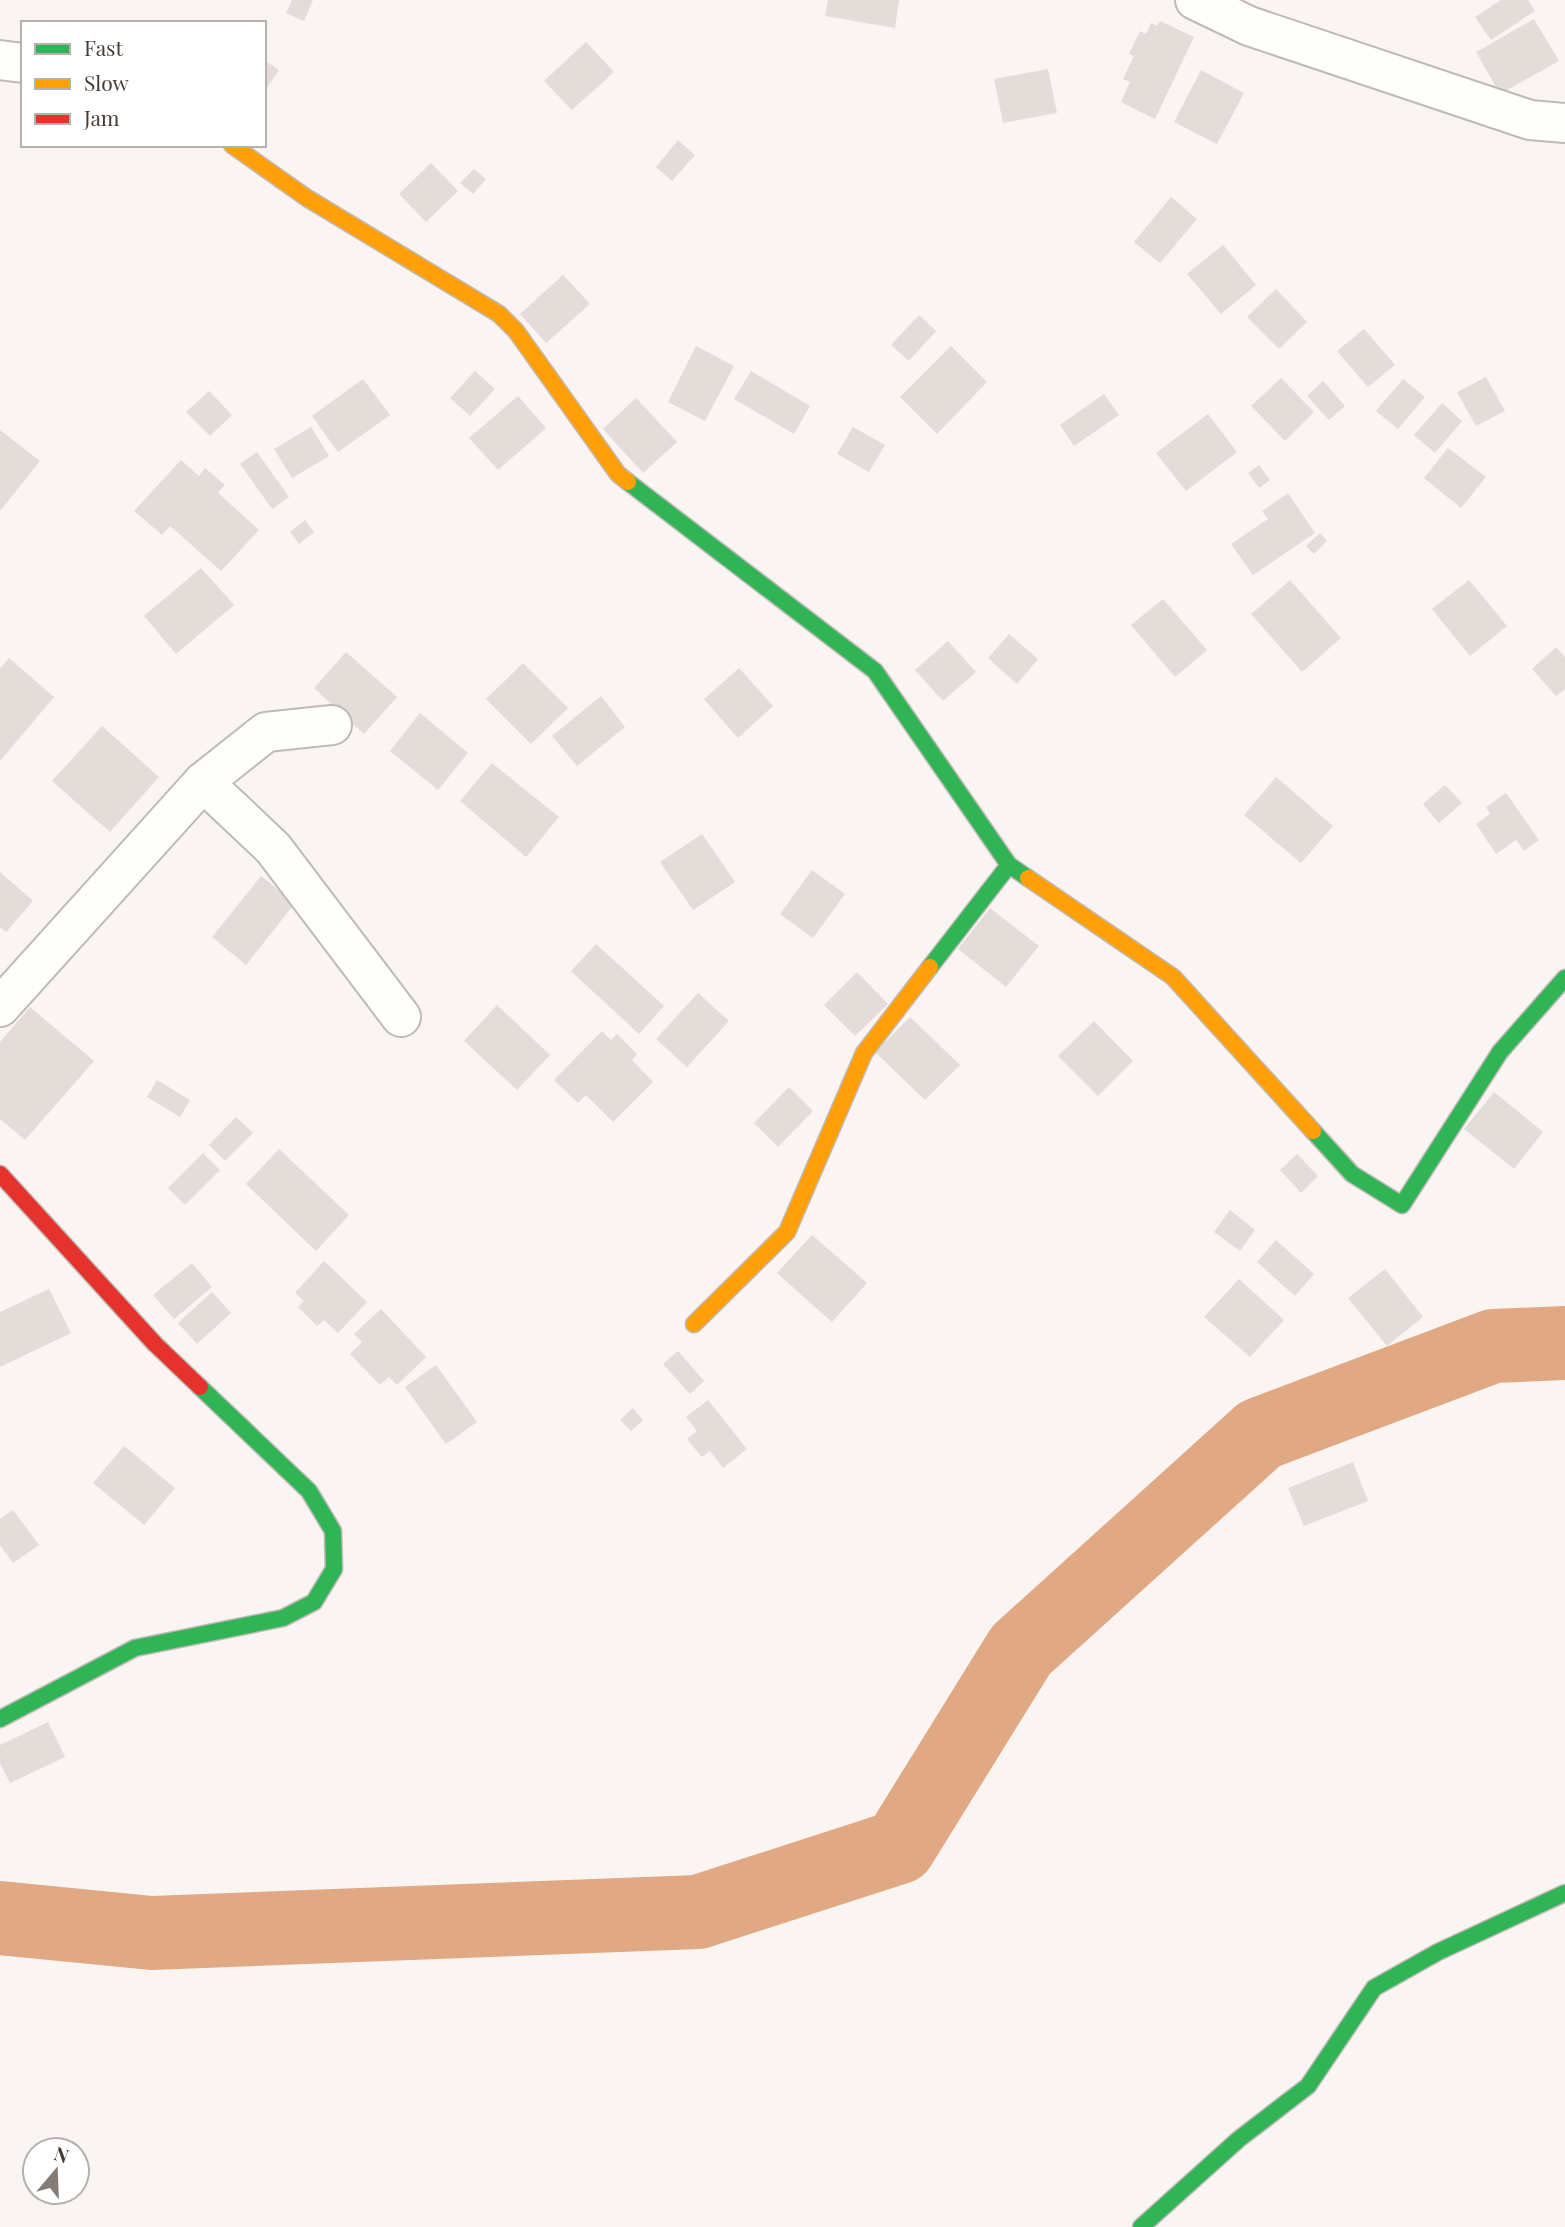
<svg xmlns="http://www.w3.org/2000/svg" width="1565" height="2227" viewBox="0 0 1565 2227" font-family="'Playfair Display',serif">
  <rect width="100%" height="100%" fill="#faf5f2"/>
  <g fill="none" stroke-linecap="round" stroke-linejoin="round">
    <!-- river -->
    <path stroke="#e1a983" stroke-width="74" d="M0,1918l152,15 546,-21 201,-65 122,-197 239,-216 233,-88 72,-3"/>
  </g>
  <!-- building -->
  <g fill="#e3dcd8">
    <path d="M292,0h21l-9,21 -18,-8z"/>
    <path d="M828,0h71l-4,28 -70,-12z"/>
    <path d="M1501,0h27l7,11 -44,29 -16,-23z"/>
    <path d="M1534,19l25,42 -59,33 -24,-42z"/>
    <path d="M1160,21l34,16 -39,82 -34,-17 9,-20 -7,-3 11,-23 -5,-2 11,-23 6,3 5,-11 6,3z"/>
    <path d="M586,42l28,30 -42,38 -28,-29z"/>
    <path d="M264,60l15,10 -15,22z"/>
    <path d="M1048,69l9,44 -54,10 -9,-44z"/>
    <path d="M1201,70l43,23 -27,51 -43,-22z"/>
    <path d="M678,140l17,15 -23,26 -16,-14z"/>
    <path d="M431,163l27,28 -32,31 -27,-28z"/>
    <path d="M474,169l12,10 -13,15 -13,-11z"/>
    <path d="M1171,197l26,22 -37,44 -26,-21z"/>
    <path d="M1223,245l33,40 -35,29 -34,-40z"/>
    <path d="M563,275l27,29 -44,39 -26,-29z"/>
    <path d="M1276,289l31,33 -28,27 -32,-32z"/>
    <path d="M919,315l17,16 -27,30 -18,-16z"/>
    <path d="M1364,329l31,36 -27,22 -31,-36z"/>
    <path d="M696,346l38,20 -29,55 -37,-19z"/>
    <path d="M951,346l36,36 -50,52 -37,-37z"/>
    <path d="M475,371l20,18 -25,27 -20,-18z"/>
    <path d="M751,371l59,35 -16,28 -60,-35z"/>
    <path d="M1486,377l19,34 -29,15 -19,-34z"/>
    <path d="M1281,378l33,34 -29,29 -34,-35z"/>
    <path d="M363,379l27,36 -52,37 -26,-36z"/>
    <path d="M1403,379l22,18 -27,32 -22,-18z"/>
    <path d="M1323,381l22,25 -16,14 -22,-24z"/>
    <path d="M209,391l23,24 -22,21 -24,-24z"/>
    <path d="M1104,394l15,21 -45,31 -14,-21z"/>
    <path d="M518,396l28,32 -48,42 -29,-32z"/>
    <path d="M636,398l41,44 -34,31 -40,-44z"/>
    <path d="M1442,403l20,18 -27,32 -21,-18z"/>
    <path d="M1208,414l29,38 -51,39 -30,-38z"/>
    <path d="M311,427l18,29 -37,22 -18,-29z"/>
    <path d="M853,427l32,18 -16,27 -32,-18z"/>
    <path d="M0,430l40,31 -40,50z"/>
    <path d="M1448,448l38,29 -25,31 -37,-30z"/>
    <path d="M257,452l32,45 -17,12 -32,-45z"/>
    <path d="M181,460l18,16 6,-8 20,17 -7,8 41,37 -38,41 -51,-45 -8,9 -28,-24z"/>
    <path d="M1259,465l11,15 -11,8 -11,-15z"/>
    <path d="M1288,493l27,40 -62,42 -22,-31 37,-25 -6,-8z"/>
    <path d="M305,520l9,12 -15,12 -9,-12z"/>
    <path d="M1320,533l7,8 -13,13 -8,-8z"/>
    <path d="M201,568l33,37 -58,49 -32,-38z"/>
    <path d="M1290,580l51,58 -39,34 -51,-58z"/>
    <path d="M1469,580l38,46 -37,30 -38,-47z"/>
    <path d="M1163,599l44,51 -32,27 -44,-52z"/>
    <path d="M1009,634l29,25 -21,25 -29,-26z"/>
    <path d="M948,641l28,31 -33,29 -28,-31z"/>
    <path d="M1556,647l9,10v32l-9,7 -24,-27z"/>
    <path d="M346,652l51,45 -33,37 -50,-46z"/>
    <path d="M9,658l45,39 -54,64v-92z"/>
    <path d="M523,663l45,45 -37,36 -45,-45z"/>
    <path d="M739,668l34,38 -35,32 -34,-39z"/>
    <path d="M601,696l24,31 -48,39 -25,-30z"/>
    <path d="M420,713l48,40 -30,37 -48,-39z"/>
    <path d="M102,726l57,51 -49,55 -58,-51z"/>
    <path d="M492,763l67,54 -33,40 -66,-56z"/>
    <path d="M1276,777l57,49 -32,37 -57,-48z"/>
    <path d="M1445,785l17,18 -23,20 -16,-19z"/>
    <path d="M1506,793l33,47 -15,11 -8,-11 -20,14 -20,-30 14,-10 -4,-7z"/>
    <path d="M702,834l33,48 -42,28 -33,-48z"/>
    <path d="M812,870l33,24 -32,44 -33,-24z"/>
    <path d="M0,872l33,29 -27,31 -6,-5z"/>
    <path d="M261,876l34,27 -49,62 -34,-28z"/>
    <path d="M990,908l49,38 -33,41 -48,-38z"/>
    <path d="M596,944l68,62 -25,28 -68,-63z"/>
    <path d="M857,972l31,32 -33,32 -31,-31z"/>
    <path d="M698,993l31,28 -42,46 -31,-28z"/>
    <path d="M497,1005l53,50 -33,35 -53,-49z"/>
    <path d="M30,1007l64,54 -69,79 -25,-21v-77z"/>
    <path d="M910,1017l50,48 -35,35 -50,-48z"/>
    <path d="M1094,1021l39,40 -35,35 -40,-40z"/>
    <path d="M602,1031l9,9 6,-6 20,20 -5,6 21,22 -40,40 -27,-27 -8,8 -24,-23z"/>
    <path d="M157,1080l33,20 -10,17 -33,-20z"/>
    <path d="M789,1087l24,24 -35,36 -24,-24z"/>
    <path d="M1494,1092l49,40 -29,37 -50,-40z"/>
    <path d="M236,1117l17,16 -28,28 -16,-16z"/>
    <path d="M279,1149l70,66 -33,36 -70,-67z"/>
    <path d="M203,1153l17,17 -35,35 -17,-17z"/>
    <path d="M1297,1154l21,22 -17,17 -21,-23z"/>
    <path d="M1230,1210l25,20 -15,21 -26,-19z"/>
    <path d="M812,1235l55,48 -35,39 -55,-49z"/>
    <path d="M1276,1240l38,34 -19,22 -38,-34z"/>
    <path d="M324,1261l43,41 -29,31 -14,-13 -7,6 -19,-19 6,-6 -9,-8z"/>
    <path d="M192,1263l20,24 -38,32 -21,-24z"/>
    <path d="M1385,1269l38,48 -36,29 -39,-48z"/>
    <path d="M1239,1279l45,41 -34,37 -46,-40z"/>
    <path d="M49,1289l22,44 -71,34v-55z"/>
    <path d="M212,1292l19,21 -34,31 -19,-21z"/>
    <path d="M381,1309l45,48 -29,28 -8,-8 -9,8 -30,-31 12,-12 -8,-8z"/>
    <path d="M678,1351l26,30 -14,13 -27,-30z"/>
    <path d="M436,1365l41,57 -31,22 -41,-57z"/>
    <path d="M708,1400l39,49 -24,19 -13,-17 -8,6 -15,-18 10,-8 -11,-14z"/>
    <path d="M633,1408l10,12 -12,11 -11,-11z"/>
    <path d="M124,1446l51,42 -31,37 -51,-42z"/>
    <path d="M1353,1462l15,39 -64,25 -16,-38z"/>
    <path d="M13,1510l26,35 -26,18 -13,-18v-26z"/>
    <path d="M48,1722l17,35 -55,26 -10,-20v-18z"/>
  </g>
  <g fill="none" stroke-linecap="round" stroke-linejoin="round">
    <!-- street casing -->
    <g stroke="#c0bab6" stroke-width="42">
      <g id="street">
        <path d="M1195,0l54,26 281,94 35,3"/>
        <path d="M0,60l23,3"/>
        <path d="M203,782l70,66 128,169"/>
        <path d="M0,1007l203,-225 63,-50 66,-7"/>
      </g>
    </g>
    <!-- fast casing -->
    <g stroke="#c0bab6" stroke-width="19">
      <g id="fast">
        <path d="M628,482l247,189 134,194 19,13"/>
        <path d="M930,967l79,-102"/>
        <path d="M1313,1131l39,43 50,31 98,-153 65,-74"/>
        <path d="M0,1719l135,-71 148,-30 31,-16 20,-33 -1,-38 -24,-40 -109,-104"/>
        <path d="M1141,2227l98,-88 69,-53 66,-98 64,-36 127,-59"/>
      </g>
    </g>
    <!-- slow casing -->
    <g stroke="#c0bab6" stroke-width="19">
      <g id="slow">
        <path d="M232,145l75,53 192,116 17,17 102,143 10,8"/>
        <path d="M1028,878l145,99 140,154"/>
        <path d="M694,1324l93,-92 77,-179 66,-86"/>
      </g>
    </g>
    <!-- jam casing -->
    <g stroke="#c0bab6" stroke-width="19">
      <path id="jam" d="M0,1174l155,170 45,43"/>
    </g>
    <!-- street -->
    <use href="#street" stroke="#fefefd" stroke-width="38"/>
    <!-- fast -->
    <use href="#fast" stroke="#30b455" stroke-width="16"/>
    <!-- slow -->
    <use href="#slow" stroke="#ff9f0a" stroke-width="16"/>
    <!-- jam -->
    <use href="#jam" stroke="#e5322d" stroke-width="16"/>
  </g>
  <!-- legend -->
  <rect x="21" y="21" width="245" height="126" fill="#ffffff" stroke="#b4b1ae" stroke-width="2"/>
  <rect x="35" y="44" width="35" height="10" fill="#30b455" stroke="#b4b1ae" stroke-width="2"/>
  <text x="84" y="56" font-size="21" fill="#443b35">Fast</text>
  <rect x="35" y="79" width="35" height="10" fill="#ff9f0a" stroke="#b4b1ae" stroke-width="2"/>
  <text x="84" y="91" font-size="21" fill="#443b35">Slow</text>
  <rect x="35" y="114" width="35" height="10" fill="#e5322d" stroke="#b4b1ae" stroke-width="2"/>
  <text x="84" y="126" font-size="21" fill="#443b35">Jam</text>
  <!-- north arrow -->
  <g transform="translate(56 2171) rotate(19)"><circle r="33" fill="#ffffff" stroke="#b4b1ae" stroke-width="2"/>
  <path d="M0-5L12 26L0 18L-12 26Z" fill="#847c77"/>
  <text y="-10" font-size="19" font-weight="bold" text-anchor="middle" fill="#443b35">N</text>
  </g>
</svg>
